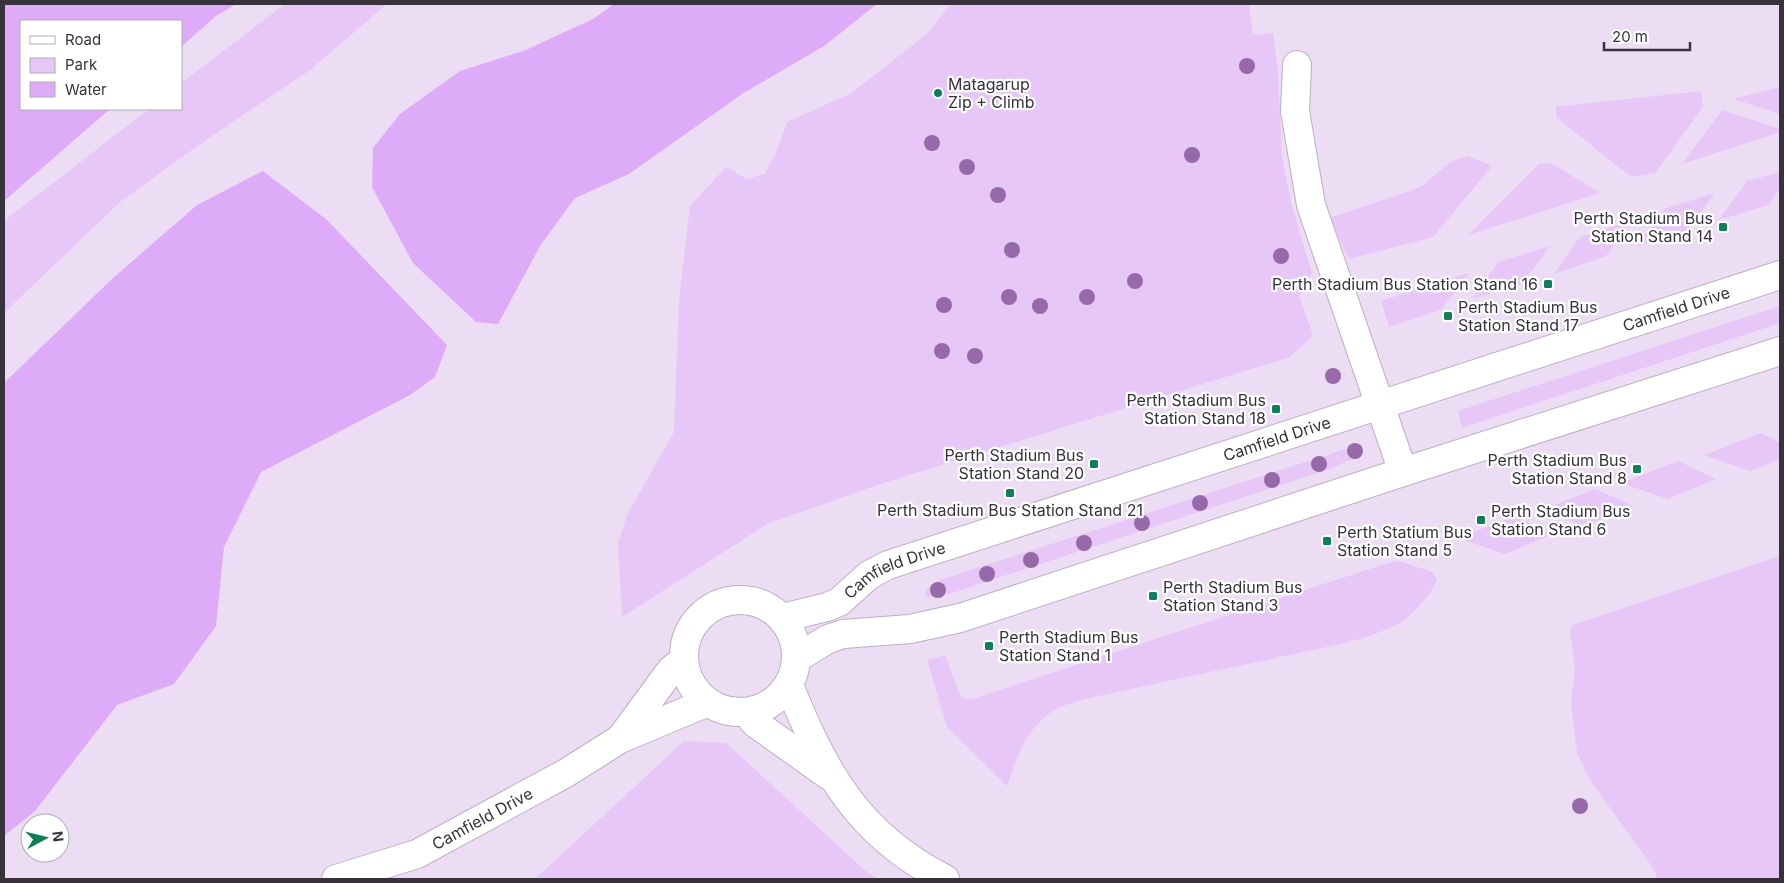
<svg xmlns="http://www.w3.org/2000/svg" width="1784" height="883" viewBox="0 0 1784 883" font-family="Inter,sans-serif">
  <rect width="100%" height="100%" fill="#ecdcf4"/>
  <!-- green -->
  <g fill="#e7c7f7">
    <path d="M285,4h102l-77,66 -107,72 -83,60 -116,111v-92l145,-112h32v-26z"/>
    <path d="M951,4h298l4,31 20,-2 5,40 4,84 9,46 21,70 -13,23 14,39 -23,22 -413,128 -110,39 -145,93 -4,-74 9,-28 47,-83 5,-131 11,-95 36,-39 20,12 19,-5 12,-24 10,-28 63,-28 77,-60z"/>
    <path d="M1780,87v27l-47,-15z"/>
    <path d="M1701,91l2,16 -48,66 -24,4 -75,-60v-10z"/>
    <path d="M1722,110l58,19v3l-98,32z"/>
    <path d="M1468,156l24,10 -59,71 -84,22 -19,-41 91,-31 29,-25z"/>
    <path d="M1551,163l49,30 -132,42 71,-71z"/>
    <path d="M1780,172v17l-12,16 -49,15 28,-39z"/>
    <path d="M1715,193l-27,37 -52,17 28,-38z"/>
    <path d="M1631,221l-25,35 -52,18 26,-37z"/>
    <path d="M1550,246l-28,38 -50,15 26,-37z"/>
    <path d="M1469,273l-28,37 -52,17 -8,-26z"/>
    <path d="M1780,306v17l-318,105 -4,-17z"/>
    <path d="M1761,433l19,10v16l-30,12 -46,-16z"/>
    <path d="M1355,446l6,3 -2,7 -30,13 -392,129 -12,-2 1,-6 8,-8z"/>
    <path d="M1678,461l38,18 -48,20 -47,-16z"/>
    <path d="M1595,489l38,17 -48,20 -46,-15z"/>
    <path d="M1515,516l38,18 -48,20 -47,-16z"/>
    <path d="M1780,556v323h-124v-6l-16,-24 -51,-70 -12,-26 -6,-50 4,-34 -5,-39 3,-5z"/>
    <path d="M1399,561l33,11 5,7c-6,17 -27,39 -43,47 -36,17 -80,23 -118,32 -62,13 -125,27 -187,40 -11,3 -23,6 -33,11 -29,17 -39,48 -49,77l-60,-59 -20,-67 18,-5 15,40 5,4 10,-1 410,-134z"/>
    <path d="M684,741l42,2 143,131 9,5h-343z"/>
  </g>
  <!-- water -->
  <g fill="#deabf8">
    <path d="M4,4h232l-20,12 -35,31v-26h-160v88h89l-106,92z"/>
    <path d="M614,4h263l-53,42 -82,48 -113,80 -54,24 -35,48 -42,78 -22,-2 -63,-59 -41,-76 1,-39 27,-34 60,-43 66,-21 67,-31z"/>
    <path d="M263,171l64,49 120,125 -12,32 -25,18 -149,77 -37,75 -8,79 -42,58 -57,21 -82,106 -31,25v-453l108,-104 85,-74z"/>
  </g>
  <g fill="none" stroke-linecap="round" stroke-linejoin="round">
    <!-- minor casing -->
    <g stroke="#beafc6" stroke-width="30">
      <g id="minor">
        <path d="M1297,65l-2,46 16,94 92,267"/>
        <circle cx="740" cy="656" r="56"/>
        <path id="s1" d="M782,618l45,-11 12,-5 30,-27 19,-10 892,-290"/>
        <path d="M797,658l31,-19 15,-5 67,-5 50,-11 443,-146 377,-121"/>
        <path d="M789,685c35,87 69,150 156,194"/>
        <path d="M747,713l8,10 73,52"/>
        <path d="M621,738l50,-68 13,-10"/>
        <path id="s2" d="M336,879l81,-25 149,-81 54,-34 88,-37"/>
      </g>
    </g>
    <!-- minor -->
    <use href="#minor" stroke="#fff" stroke-width="28"/>
  </g>
  <!-- trees -->
  <g fill="#966aa8">
    <circle cx="1247" cy="66" r="8"/>
    <circle cx="932" cy="143" r="8"/>
    <circle cx="1192" cy="155" r="8"/>
    <circle cx="967" cy="167" r="8"/>
    <circle cx="998" cy="195" r="8"/>
    <circle cx="1012" cy="250" r="8"/>
    <circle cx="1281" cy="256" r="8"/>
    <circle cx="1135" cy="281" r="8"/>
    <circle cx="1009" cy="297" r="8"/>
    <circle cx="1087" cy="297" r="8"/>
    <circle cx="944" cy="305" r="8"/>
    <circle cx="1040" cy="306" r="8"/>
    <circle cx="942" cy="351" r="8"/>
    <circle cx="975" cy="356" r="8"/>
    <circle cx="1333" cy="376" r="8"/>
    <circle cx="1355" cy="451" r="8"/>
    <circle cx="1319" cy="464" r="8"/>
    <circle cx="1272" cy="480" r="8"/>
    <circle cx="1200" cy="503" r="8"/>
    <circle cx="1142" cy="523" r="8"/>
    <circle cx="1084" cy="543" r="8"/>
    <circle cx="1031" cy="560" r="8"/>
    <circle cx="987" cy="574" r="8"/>
    <circle cx="938" cy="590" r="8"/>
    <circle cx="1580" cy="806" r="8"/>
  </g>
  <!-- markers -->
  <g fill="#0f7e5a" stroke="#fff" stroke-width="2">
    <circle cx="938" cy="93" r="5"/>
    <rect x="1718" y="222" width="10" height="10" rx="2.5"/>
    <rect x="1543" y="279" width="10" height="10" rx="2.5"/>
    <rect x="1443" y="311" width="10" height="10" rx="2.5"/>
    <rect x="1271" y="404" width="10" height="10" rx="2.5"/>
    <rect x="1089" y="459" width="10" height="10" rx="2.5"/>
    <rect x="1632" y="464" width="10" height="10" rx="2.5"/>
    <rect x="1005" y="488" width="10" height="10" rx="2.5"/>
    <rect x="1476" y="515" width="10" height="10" rx="2.5"/>
    <rect x="1322" y="536" width="10" height="10" rx="2.5"/>
    <rect x="1148" y="591" width="10" height="10" rx="2.5"/>
    <rect x="984" y="641" width="10" height="10" rx="2.5"/>
  </g>
  <g text-anchor="middle" dominant-baseline="central" stroke-width="4.5" stroke-linejoin="round" paint-order="stroke">
    <!-- poi labels -->
    <g font-size="16" fill="#38323c" stroke="#fff" text-anchor="start">
      <text x="948" y="84">Matagarup<tspan x="948" dy="18">Zip + Climb</tspan></text>
      <text x="1713" y="218" text-anchor="end">Perth Stadium Bus<tspan x="1713" dy="18">Station Stand 14</tspan></text>
      <text x="1538" y="284" text-anchor="end">Perth Stadium Bus Station Stand 16</text>
      <text x="1458" y="307">Perth Stadium Bus<tspan x="1458" dy="18">Station Stand 17</tspan></text>
      <text x="1266" y="400" text-anchor="end">Perth Stadium Bus<tspan x="1266" dy="18">Station Stand 18</tspan></text>
      <text x="1084" y="455" text-anchor="end">Perth Stadium Bus<tspan x="1084" dy="18">Station Stand 20</tspan></text>
      <text x="1627" y="460" text-anchor="end">Perth Stadium Bus<tspan x="1627" dy="18">Station Stand 8</tspan></text>
      <text x="1010" y="510" text-anchor="middle">Perth Stadium Bus Station Stand 21</text>
      <text x="1491" y="511">Perth Stadium Bus<tspan x="1491" dy="18">Station Stand 6</tspan></text>
      <text x="1337" y="532">Perth Statium Bus<tspan x="1337" dy="18">Station Stand 5</tspan></text>
      <text x="1163" y="587">Perth Stadium Bus<tspan x="1163" dy="18">Station Stand 3</tspan></text>
      <text x="999" y="637">Perth Stadium Bus<tspan x="999" dy="18">Station Stand 1</tspan></text>
    </g>
    <!-- street labels -->
    <g font-size="16" fill="#38323c" stroke="#fff">
      <text stroke="none"><textPath href="#s1" startOffset="950">Camfield Drive</textPath></text>
      <text stroke="none"><textPath href="#s1" startOffset="530">Camfield Drive</textPath></text>
      <text stroke="none"><textPath href="#s1" startOffset="125">Camfield Drive</textPath></text>
      <text stroke="none"><textPath href="#s2" startOffset="159">Camfield Drive</textPath></text>
    </g>
  </g>
  <!-- border -->
  <rect width="1784" height="883" fill="none" stroke="#38323c" stroke-width="10"/>
  <!-- legend -->
  <rect x="20" y="20" width="162" height="90" fill="#ffffff" stroke="#afadb1"/>
  <rect x="30" y="36" width="25" height="8" fill="#ffffff" stroke="#afadb1"/>
  <text x="65" y="45" font-size="15" fill="#38323c">Road</text>
  <rect x="30" y="58" width="25" height="15" fill="#e7c7f7" stroke="#afadb1"/>
  <text x="65" y="70" font-size="15" fill="#38323c">Park</text>
  <rect x="30" y="82" width="25" height="15" fill="#deabf8" stroke="#afadb1"/>
  <text x="65" y="95" font-size="15" fill="#38323c">Water</text>
  <!-- north arrow -->
  <g transform="translate(45 838) rotate(83)"><circle r="24" fill="#ffffff" stroke="#afadb1"/>
  <path d="M0-4L9 19L0 12L-9 19Z" fill="#0f7e5a"/>
  <text y="-8" font-size="14" font-weight="bold" text-anchor="middle" fill="#38323c">N</text>
  </g>
  <!-- scale -->
  <path d="M1604 42v8h86v-8" fill="none" stroke="#38323c" stroke-width="2.5"/>
  <text x="1612" y="42" font-size="15" fill="#38323c" stroke="#ffffff" stroke-width="4" paint-order="stroke">20 m</text>
</svg>
